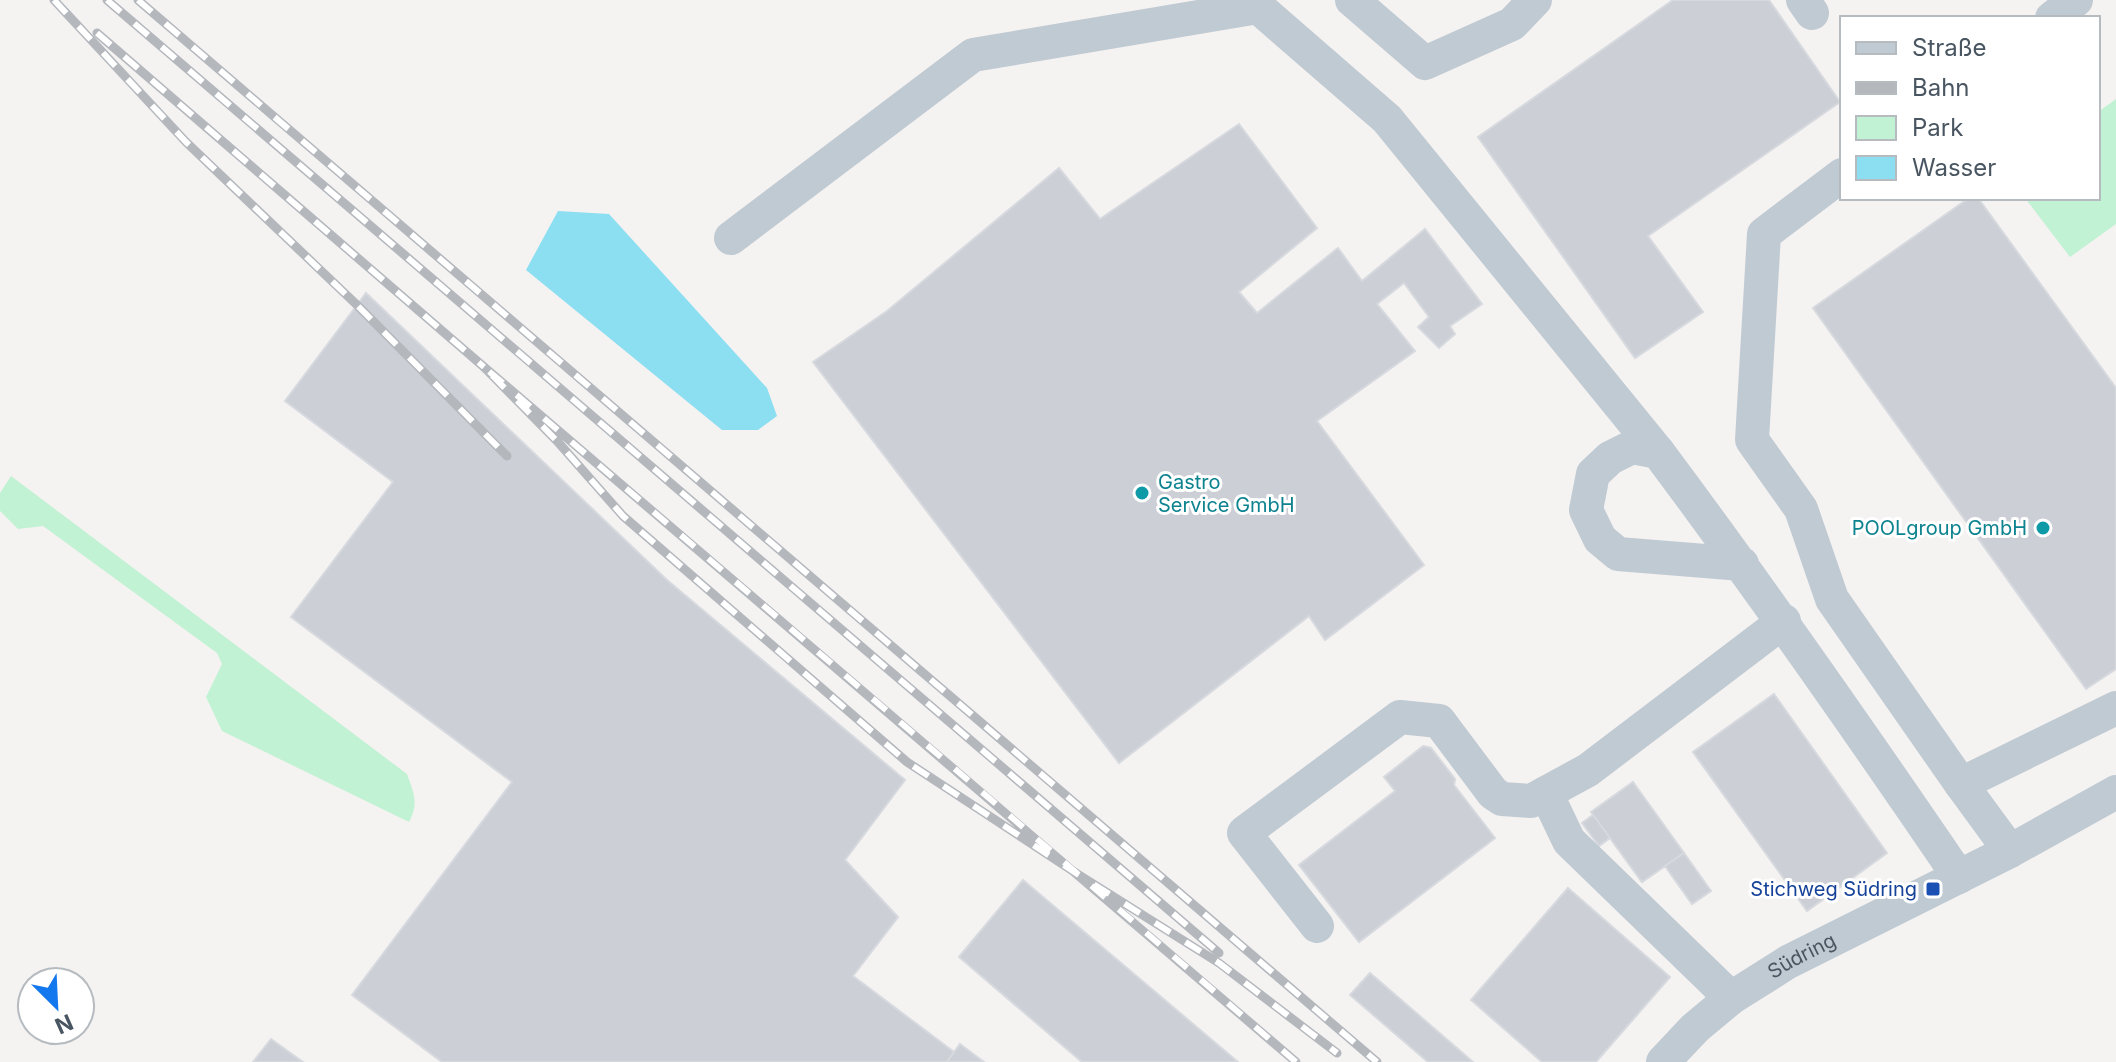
<svg xmlns="http://www.w3.org/2000/svg" width="2116" height="1062" viewBox="0 0 2116 1062" font-family="Inter,sans-serif">
  <rect width="100%" height="100%" fill="#f5f2f2"/>
  <!-- green -->
  <g fill="#c1f2d3">
    <path d="M2116,99v125l-46,33 -45,-59h73v-86z"/>
    <path d="M11,476l396,298c7,20 12,29 2,48l-187,-91 -16,-34 16,-33 -5,-11 -174,-127 -25,3 -18,-18v-18z"/>
  </g>
  <!-- water -->
  <path fill="#8cdef1" d="M558,211l51,3 158,174 10,28 -19,14h-36l-196,-160z"/>
  <!-- building -->
  <g fill="#cccfd5" stroke="#d6d9de" stroke-width="2">
    <path d="M1673,0h96l71,102 -192,134 55,76 -68,46 -157,-221z"/>
    <path d="M1239,124l78,104 -78,64 18,21 81,-65 24,33 63,-52 57,75 -32,22 5,8 -16,14 -21,-21 11,-10 -25,-34 -27,21 38,47 -98,70 107,144 -99,75 -16,-24 -190,147 -306,-401 74,-51 172,-143 41,51z"/>
    <path d="M1969,198h9l138,190v281l-30,20 -273,-381z"/>
    <path d="M366,293l301,287 238,200 -60,80 53,57 -45,59 101,76 -7,10h-505l-90,-67 160,-213 -221,-165 102,-135 -108,-81z"/>
    <path d="M1774,694l113,159 -80,58 -114,-159z"/>
    <path d="M1423,746l8,2 24,31 -1,6 41,53 -136,104 -60,-77 96,-74 -11,-14z"/>
    <path d="M1633,782l51,71 -42,29 -51,-70z"/>
    <path d="M1593,815l17,23 -11,8 -17,-23z"/>
    <path d="M1684,853l27,38 -19,13 -27,-38z"/>
    <path d="M1023,880l215,182h-156l-123,-105z"/>
    <path d="M1568,888l102,89 -74,85h-54l-71,-62z"/>
    <path d="M1370,973l103,89h-45l-78,-67z"/>
    <path d="M271,1039l32,23h-50z"/>
    <path d="M960,1044l24,18h-37z"/>
  </g>
  <g fill="none" stroke-linecap="round" stroke-linejoin="round">
    <!-- minor -->
    <g stroke="#c0cad2" stroke-width="34">
      <path d="M1352,0l73,63 87,-39 23,-24"/>
      <path d="M1803,0l9,13"/>
      <path d="M2052,18l24,-18"/>
      <path d="M1842,175l-78,59 -12,206 49,69 31,90 129,185"/>
      <path d="M731,238l242,-183 285,-48 129,112 271,333"/>
      <path d="M1742,564l-124,-10 -18,-15 -14,-29 7,-36 17,-16 22,-11 26,5c104,139 203,281 301,425"/>
      <path d="M1546,793l23,48 162,157"/>
      <path d="M2010,851l-49,-67 155,-76"/>
      <path d="M1317,926l-73,-93 156,-116 39,4 54,72 9,6 29,2 57,-31 196,-149"/>
      <path id="s1" d="M1663,1062l32,-34 36,-30 57,-36 222,-111 106,-59"/>
    </g>
    <!-- rail casing -->
    <g stroke="#b4b8bd" stroke-width="9">
      <g id="rail">
        <path d="M54,0l132,142 171,163 150,151"/>
        <path d="M107,0l1112,953"/>
        <path d="M138,0l1239,1062"/>
        <path d="M97,33l387,334"/>
        <path d="M1296,1062c-269,-233 -541,-463 -812,-695l73,74 66,75 284,246 172,113 140,88 118,90"/>
      </g>
    </g>
    <!-- rail -->
    <use href="#rail" stroke="#fff" stroke-width="6" stroke-dasharray="18" stroke-linecap="butt"/>
  </g>
  <!-- markers -->
  <g fill="#0f9aa8" stroke="#fff" stroke-width="3">
    <circle cx="1142" cy="493" r="8"/>
    <circle cx="2043" cy="528" r="8"/>
  </g>
  <rect fill="#1a4fb4" stroke="#fff" stroke-width="3" x="1925" y="881" width="16" height="16" rx="4"/>
  <g text-anchor="middle" dominant-baseline="central" stroke-width="6" stroke-linejoin="round" paint-order="stroke">
    <!-- culture labels -->
    <g font-size="20" fill="#0d838f" stroke="#fff" text-anchor="start">
      <text x="1158" y="482">Gastro<tspan x="1158" dy="23">Service GmbH</tspan></text>
      <text x="2027" y="528" text-anchor="end">POOLgroup GmbH</text>
    </g>
    <!-- transit labels -->
    <g font-size="20" fill="#164399" stroke="#fff" text-anchor="end">
      <text x="1917" y="889">Stichweg Südring</text>
    </g>
    <!-- street labels -->
    <g font-size="20" fill="#495661" stroke="#fff">
      <text stroke="none"><textPath href="#s1" startOffset="176">Südring</textPath></text>
    </g>
  </g>
  <!-- legend -->
  <rect x="1840" y="16" width="260" height="184" fill="#ffffff" stroke="#b6bbc0" stroke-width="2"/>
  <rect x="1856" y="42" width="40" height="12" fill="#c0cad2" stroke="#b6bbc0" stroke-width="2"/>
  <text x="1912" y="56" font-size="24" fill="#495661">Straße</text>
  <rect x="1856" y="82" width="40" height="12" fill="#b4b8bd" stroke="#b6bbc0" stroke-width="2"/>
  <text x="1912" y="96" font-size="24" fill="#495661">Bahn</text>
  <rect x="1856" y="116" width="40" height="24" fill="#c1f2d3" stroke="#b6bbc0" stroke-width="2"/>
  <text x="1912" y="136" font-size="24" fill="#495661">Park</text>
  <rect x="1856" y="156" width="40" height="24" fill="#8cdef1" stroke="#b6bbc0" stroke-width="2"/>
  <text x="1912" y="176" font-size="24" fill="#495661">Wasser</text>
  <!-- north arrow -->
  <g transform="translate(56 1006) rotate(156)"><circle r="38" fill="#ffffff" stroke="#b6bbc0" stroke-width="2"/>
  <path d="M0-6L14 30L0 20L-14 30Z" fill="#1378ee"/>
  <text y="-12" font-size="22" font-weight="bold" text-anchor="middle" fill="#495661">N</text>
  </g>
</svg>
